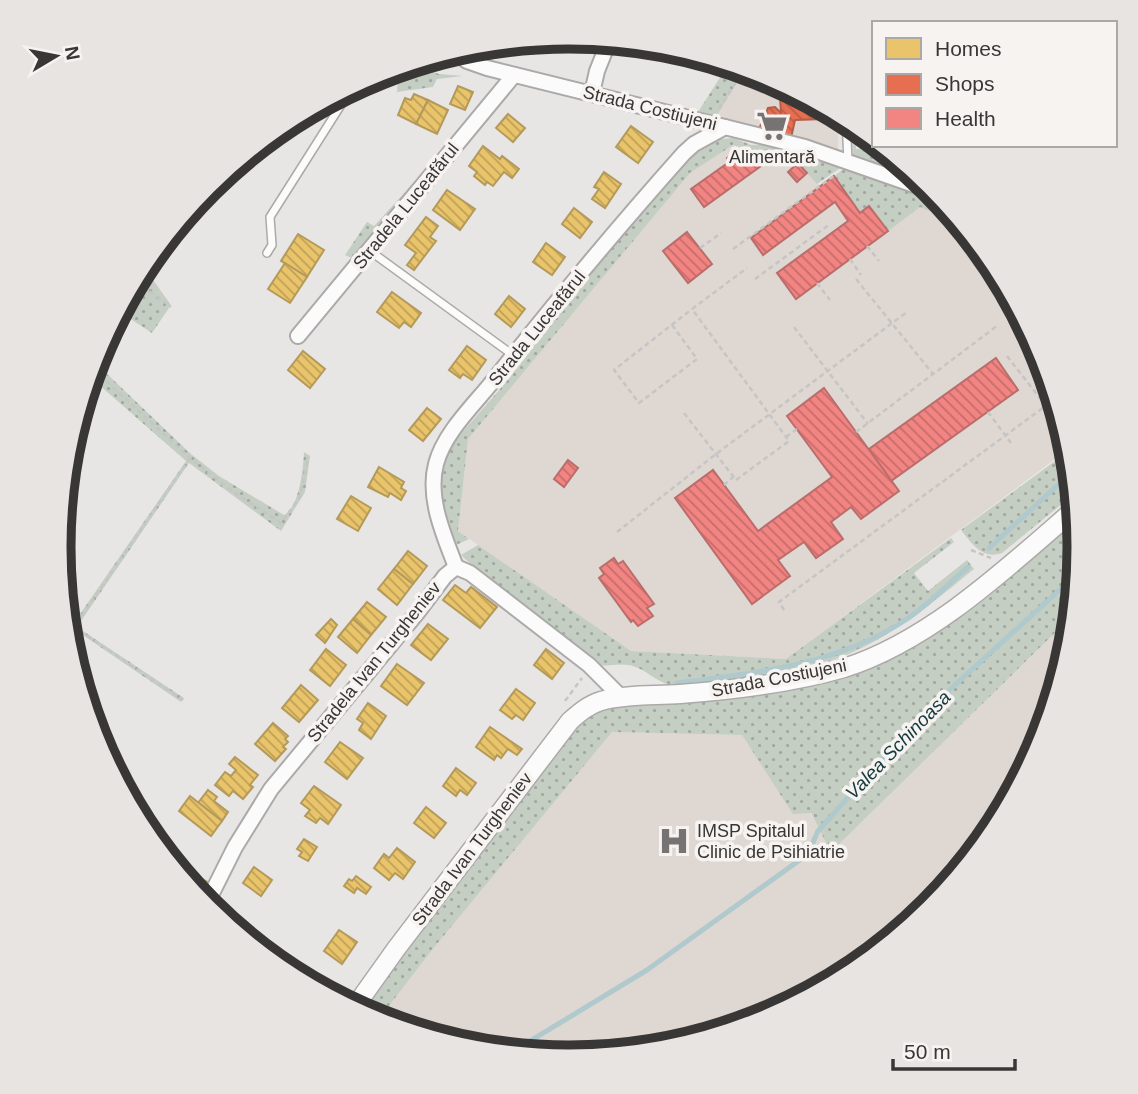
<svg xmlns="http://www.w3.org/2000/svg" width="1138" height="1094" viewBox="0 0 1138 1094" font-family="Arial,sans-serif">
  <defs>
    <pattern id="grass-dots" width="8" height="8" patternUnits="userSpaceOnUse" patternTransform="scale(1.75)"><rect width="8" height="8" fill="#c4cec3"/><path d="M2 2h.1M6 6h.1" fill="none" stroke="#a0a89f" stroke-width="1.8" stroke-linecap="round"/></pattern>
    <pattern id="homes-back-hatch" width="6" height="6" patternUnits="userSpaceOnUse" patternTransform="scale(1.75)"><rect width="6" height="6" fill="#e9c46a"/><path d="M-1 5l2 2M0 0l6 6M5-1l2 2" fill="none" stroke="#bea058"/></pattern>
    <pattern id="shops-back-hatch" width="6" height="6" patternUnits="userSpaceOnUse" patternTransform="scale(1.75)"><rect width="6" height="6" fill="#e76f51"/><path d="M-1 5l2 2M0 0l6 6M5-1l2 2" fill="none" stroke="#bc5c44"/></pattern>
    <pattern id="health-back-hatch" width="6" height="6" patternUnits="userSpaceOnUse" patternTransform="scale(1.75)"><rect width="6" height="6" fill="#f28482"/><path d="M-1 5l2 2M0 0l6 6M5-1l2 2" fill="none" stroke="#c56d6b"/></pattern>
  </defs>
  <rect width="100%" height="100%" fill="#e8e6e4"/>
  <!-- built -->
  <g fill="#ded7d2">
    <path d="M745,70l20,6 74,39 -1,36 -122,-34z"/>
    <path d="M733,145l65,18 22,23 14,-10 26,36 9,-6 51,1 41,17 32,40 48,88 29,96 -284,211 -155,-8 -173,-120 10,-92 222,-266z"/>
    <path d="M1072,616l-3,31 -29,96 -47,88 -63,77 -78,63 -88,48 -96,29 -99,9 -100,-10 -91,-27 54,-70 180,-218 130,3 51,78h17l22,38z"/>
  </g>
  <!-- grass -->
  <g fill="url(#grass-dots)">
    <path d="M728,65l17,5 -29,47 -18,-5z"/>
    <path d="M431,71l8,3 24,2 -26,3 -4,8 -36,5 1,-11z"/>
    <path d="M851,122l4,3 1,24 20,-2 7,20 -30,-9z"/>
    <path d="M734,138l17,7 28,-1 6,2 -20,8 -32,-9 -43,28 -222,266 -10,92 11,8 -15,7 -15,-56v-21l7,-18 61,-70 75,-99 98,-120 41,-23z"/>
    <path d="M796,155l50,9 -29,20 -19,-21 -9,-2z"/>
    <path d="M849,165l92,35 2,3 -9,10 -14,-6 -32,24 -18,-25 -10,7 -26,-37z"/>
    <path d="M429,166l-73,94 -11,-5 22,-33 7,4z"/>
    <path d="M160,245l2,6 -14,22 23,32 -19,28 -23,-15 -24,54 86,82 28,22 65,39c16,-9 19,-46 20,-63l6,4 -5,36 -24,39 -92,-68 -112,164 107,71 -3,4 -110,-75 115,-166 -96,-84c13,-43 42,-98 70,-132z"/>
    <path d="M1070,450l4,44 -72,59c-19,7 -30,-9 -41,-23z"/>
    <path d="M1076,518l3,29 -7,69 -241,236 -20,-39 -18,1 -51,-79 -130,-3 -180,218 -54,70 -18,-9 221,-292 21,-11 256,-40z"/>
    <path d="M951,538l3,4 -40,31 14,18 39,-31 7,9c-43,35 -86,72 -139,90 -27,9 -56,13 -84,18 -24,4 -50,10 -75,9 -18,-1 -31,-19 -48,-21 -11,-2 -21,2 -32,0l-94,-72 -41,-38 17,-10 153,106 155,8z"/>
  </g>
  <!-- homes -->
  <g fill="url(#homes-back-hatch)" stroke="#b49a5a" stroke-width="2">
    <path d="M458,86l15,6 -8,18 -15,-6z"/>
    <path d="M414,94l14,6 -12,24 -18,-9 7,-17 6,2z"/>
    <path d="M428,100l20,10 -11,24 -21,-10z"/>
    <path d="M508,114l17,14 -12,14 -17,-14z"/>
    <path d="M631,126l22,16 -15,21 -22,-16z"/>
    <path d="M483,146l17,13 2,-3 17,13 -7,9 -8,-6 -11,14 -6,-4 -2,3 -11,-9 3,-4 -8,-6z"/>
    <path d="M604,172l17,12 -16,24 -13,-9 7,-10 -5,-2z"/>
    <path d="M447,190l28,19 -15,21 -27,-20z"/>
    <path d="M574,208l18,14 -12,16 -18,-14z"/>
    <path d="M426,217l12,9 -8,11 6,4 -22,29 -7,-5 9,-12 -11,-8z"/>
    <path d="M298,234l26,16 -17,27 -26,-16z"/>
    <path d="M546,243l19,14 -13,18 -19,-13z"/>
    <path d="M285,263l22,14 -17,26 -22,-14z"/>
    <path d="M392,292l29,21 -10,14 -7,-5 -5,6 -22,-16z"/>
    <path d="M509,296l16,13 -14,18 -16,-13z"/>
    <path d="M467,346l19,14 -14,20 -9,-6 -3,4 -11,-8z"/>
    <path d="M303,351l22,18 -15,19 -22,-18z"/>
    <path d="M427,408l14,11 -18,22 -14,-11z"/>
    <path d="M379,467l25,15 -3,6 5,3 -5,9 -11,-7 -2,4 -20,-10z"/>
    <path d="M351,496l20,12 -13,23 -21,-12z"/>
    <path d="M408,551l19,15 -14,18 -19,-15z"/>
    <path d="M394,569l19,15 -16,21 -19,-16z"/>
    <path d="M455,585l11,8 5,-6 26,20 -17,21 -37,-28z"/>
    <path d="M367,602l19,15 -15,18 -18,-16z"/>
    <path d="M331,619l6,6 -12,18 -9,-8z"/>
    <path d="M353,619l18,16 -14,18 -19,-16z"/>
    <path d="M428,624l20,15 -17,21 -20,-15z"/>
    <path d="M326,649l20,16 -16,21 -20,-16z"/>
    <path d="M546,649l18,14 -12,16 -18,-14z"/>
    <path d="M397,664l27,19 -17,22 -26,-19z"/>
    <path d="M301,685l17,15 -19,22 -17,-14z"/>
    <path d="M516,689l19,14 -12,17 -7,-5 -4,4 -12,-9z"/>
    <path d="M368,703l18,13 -15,23 -12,-9 4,-7 -6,-4z"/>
    <path d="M273,723l15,13 -3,3 3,3 -5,5 3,2 -11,12 -20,-17z"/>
    <path d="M490,727l32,22 -5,6 -9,-6 -7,9 -4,-3 -3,5 -18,-13z"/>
    <path d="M340,742l23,16 -16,21 -22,-17z"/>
    <path d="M235,757l23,18 -8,10 3,2 -10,12 -10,-8 -4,5 -14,-11 10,-13 6,4 5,-6 -7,-6z"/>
    <path d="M456,768l20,15 -9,12 -7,-5 -4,6 -13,-10z"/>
    <path d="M314,786l27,19 -13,19 -8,-6 -4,5 -11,-7 5,-6 -9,-7z"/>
    <path d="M208,790l9,7 -3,4 14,11 -6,9 -24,-18z"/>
    <path d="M190,796l32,25 -11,15 -32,-25z"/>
    <path d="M426,807l20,16 -12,15 -20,-15z"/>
    <path d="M304,839l13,8 -9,14 -9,-5 3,-4 -5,-3z"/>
    <path d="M397,848l18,14 -12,17 -8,-6 -6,7 -15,-12 10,-14 5,4z"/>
    <path d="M254,867l18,13 -11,16 -18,-13z"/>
    <path d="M189,872l22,12 -9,16 -17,-21z"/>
    <path d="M356,876l15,11 -5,7 -9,-6 -3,5 -10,-7 5,-7 3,2z"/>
    <path d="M224,906l19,14 -7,10 -18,-14z"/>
    <path d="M339,930l18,12 -15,22 -18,-13z"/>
    <path d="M310,969l18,13 -6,9 -19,-11z"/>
  </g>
  <!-- shops -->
  <path fill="url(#shops-back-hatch)" stroke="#b35e49" stroke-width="2" d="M789,89l35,19v11l-29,1 -4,18 -32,-9 9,-21 7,-1 6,6 -1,-16 9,-1z"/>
  <!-- health -->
  <g fill="url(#health-back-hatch)" stroke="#ba6d6b" stroke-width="2">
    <path d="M737,151l16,4 8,11 -57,41 -13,-18 38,-27 -2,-4z"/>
    <path d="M798,163l9,10 -10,9 -9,-10z"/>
    <path d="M834,176l26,37 9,-7 19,25 -92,68 -19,-26 71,-52 -13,-19 -72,53 -12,-17z"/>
    <path d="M687,232l25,32 -24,19 -25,-32z"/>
    <path d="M996,358l22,32 -127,91 -22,-32z"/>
    <path d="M824,388l75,103 -38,28 -10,-12 -20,15 12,17 -27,19 -12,-16 -26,18 12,16 -38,28 -77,-106 38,-28 45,61 74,-54 -45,-61z"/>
    <path d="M568,460l10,8 -14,19 -10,-8z"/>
    <path d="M614,558l4,6 5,-3 31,43 -7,4 6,8 -15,10 -5,-6 -2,2 -32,-44 5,-4 -4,-6z"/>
  </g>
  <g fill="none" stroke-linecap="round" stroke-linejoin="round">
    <!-- stream -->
    <g stroke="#afc9cc" stroke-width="5">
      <path d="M989,548l83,-76"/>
      <path d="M677,683c79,-10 161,-18 230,-64 22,-15 41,-35 61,-52"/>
      <path d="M512,1052l135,-82 161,-116 10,-23 104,-116 154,-140"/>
    </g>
    <!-- service casing -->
    <g stroke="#acaaa9" stroke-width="10">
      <g id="service">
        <path d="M368,79l29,-3 56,-24"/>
        <path d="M846,120l2,41"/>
        <path d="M370,251l143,104"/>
        <path d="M267,253l5,-8 -2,-28 83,-131"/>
      </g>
    </g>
    <!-- minor casing -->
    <g stroke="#acaaa9" stroke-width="18">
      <g id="minor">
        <path d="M454,51l13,10 20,7 318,79 129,45"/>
        <path d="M592,93l5,-22 12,-30"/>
        <path d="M298,336l216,-261"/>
        <path d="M456,567c-12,-31 -29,-69 -20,-103 8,-31 37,-58 57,-83 61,-77 125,-154 191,-228l10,-9 31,-17"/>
        <path d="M206,905l29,-58 36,-58 146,-176 28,-37 11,-9 14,6 119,92 33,33"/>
      </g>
    </g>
    <!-- tertiary casing -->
    <g stroke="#acaaa9" stroke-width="21">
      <path id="tertiary" d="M354,1008l42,-59 174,-228c9,-8 18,-16 31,-20 25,-7 54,-5 79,-7 54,-4 112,-11 164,-26 86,-27 164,-101 231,-159"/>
    </g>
    <!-- path -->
    <g stroke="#c6c5c5" stroke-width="2.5" stroke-dasharray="5 3.5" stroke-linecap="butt">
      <path d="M719,109l25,-40"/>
      <path d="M867,246l12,15"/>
      <path d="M700,248l21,-15"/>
      <path d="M733,249l102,-74"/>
      <path d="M850,259l11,16"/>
      <path d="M755,279l75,-55"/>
      <path d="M856,279l77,95"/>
      <path d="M136,281l35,26"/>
      <path d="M817,283l13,17"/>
      <path d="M143,284l-42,80 -2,9 7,8 84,77 41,32 50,33 19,-26 8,-40"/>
      <path d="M672,325l25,34 -58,44 -25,-33 78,-61"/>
      <path d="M794,327l74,97"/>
      <path d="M1007,356l39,50"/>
      <path d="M988,412l23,31"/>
      <path d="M684,413l52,67 53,-39 -97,-132 55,-41"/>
      <path d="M856,432l141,-106"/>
      <path d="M786,437l11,-8"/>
      <path d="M724,485l9,-8"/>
      <path d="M617,532l99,-78 191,-142"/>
      <path d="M971,550l20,8"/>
      <path d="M784,610l-5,-8 276,-203"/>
      <path d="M183,700l-109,-73 116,-169"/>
      <path d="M565,701l17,-23"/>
    </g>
    <!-- service -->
    <use href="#service" stroke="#fcfbfb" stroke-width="7"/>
    <!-- minor -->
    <use href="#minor" stroke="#fcfbfb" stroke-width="14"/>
    <!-- tertiary -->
    <use href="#tertiary" stroke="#fcfbfb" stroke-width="18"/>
  </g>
  <!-- icons -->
  <defs>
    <g id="supermarket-bare" transform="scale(2.415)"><path d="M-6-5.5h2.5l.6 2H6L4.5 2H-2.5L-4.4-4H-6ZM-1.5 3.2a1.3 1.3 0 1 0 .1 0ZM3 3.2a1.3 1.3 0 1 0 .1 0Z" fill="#767473" stroke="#f7f3f1" stroke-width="2.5" paint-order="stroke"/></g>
    <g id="hospital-bare" transform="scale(2.415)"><path d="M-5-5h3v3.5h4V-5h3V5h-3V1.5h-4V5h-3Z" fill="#767473" stroke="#f7f3f1" stroke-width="2.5" paint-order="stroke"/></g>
  </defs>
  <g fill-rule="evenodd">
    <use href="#supermarket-bare" x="772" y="126"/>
    <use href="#hospital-bare" x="674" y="841"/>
  </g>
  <g text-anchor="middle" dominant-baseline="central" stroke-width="7" stroke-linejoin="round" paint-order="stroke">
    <!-- street labels -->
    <g font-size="18" fill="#393736" stroke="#f7f3f1">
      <text transform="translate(650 108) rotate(14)">Strada Costiujeni</text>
      <text transform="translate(406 206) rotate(-51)">Stradela Luceafărul</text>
      <text transform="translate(537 328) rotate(-51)">Strada Luceafărul</text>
      <text transform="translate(374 662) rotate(-51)">Stradela Ivan Turgheniev</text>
      <text transform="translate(779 678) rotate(-11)">Strada Costiujeni</text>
      <text transform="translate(472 849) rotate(-53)">Strada Ivan Turgheniev</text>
    </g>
    <!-- poi labels -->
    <g font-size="18" fill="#393736" stroke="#f7f3f1">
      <text x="772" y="157">Alimentară</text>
      <text x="697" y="831" text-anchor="start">IMSP Spitalul<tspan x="697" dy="21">Clinic de Psihiatrie</tspan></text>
    </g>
    <!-- water labels -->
    <g font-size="19" font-style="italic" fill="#143a3f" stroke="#f7f3f1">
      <text transform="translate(898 745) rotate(-46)">Valea Schinoasa</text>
    </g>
  </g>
  <!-- crop -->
  <path d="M0 0H1138V1094H0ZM71 547a498 498 0 1 1 996 0a498 498 0 1 1-996 0Z" fill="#e8e4e2" fill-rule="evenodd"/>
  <path fill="none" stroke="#393736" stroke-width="9" d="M71 547a498 498 0 1 1 996 0a498 498 0 1 1-996 0Z"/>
  <!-- legend -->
  <rect x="872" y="21" width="245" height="126" fill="#f7f3f1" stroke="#aba8a6" stroke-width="2"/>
  <rect x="886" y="38" width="35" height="21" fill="#e9c46a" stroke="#aba8a6" stroke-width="2"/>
  <text x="935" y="56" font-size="21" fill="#393736">Homes</text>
  <rect x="886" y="74" width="35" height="21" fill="#e76f51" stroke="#aba8a6" stroke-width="2"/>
  <text x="935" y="91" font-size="21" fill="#393736">Shops</text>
  <rect x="886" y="108" width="35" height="21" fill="#f28482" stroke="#aba8a6" stroke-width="2"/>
  <text x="935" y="126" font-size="21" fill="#393736">Health</text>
  <!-- north arrow -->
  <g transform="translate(56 56) rotate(80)" stroke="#f7f3f1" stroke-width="5" paint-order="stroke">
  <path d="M0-5L12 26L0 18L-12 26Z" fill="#393736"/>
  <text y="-10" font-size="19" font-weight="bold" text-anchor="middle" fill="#393736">N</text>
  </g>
  <!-- scale -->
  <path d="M893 1059v10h122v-10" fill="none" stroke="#393736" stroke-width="3.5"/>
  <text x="904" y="1059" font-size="21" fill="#393736" stroke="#f7f3f1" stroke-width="5" paint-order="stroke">50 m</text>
</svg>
